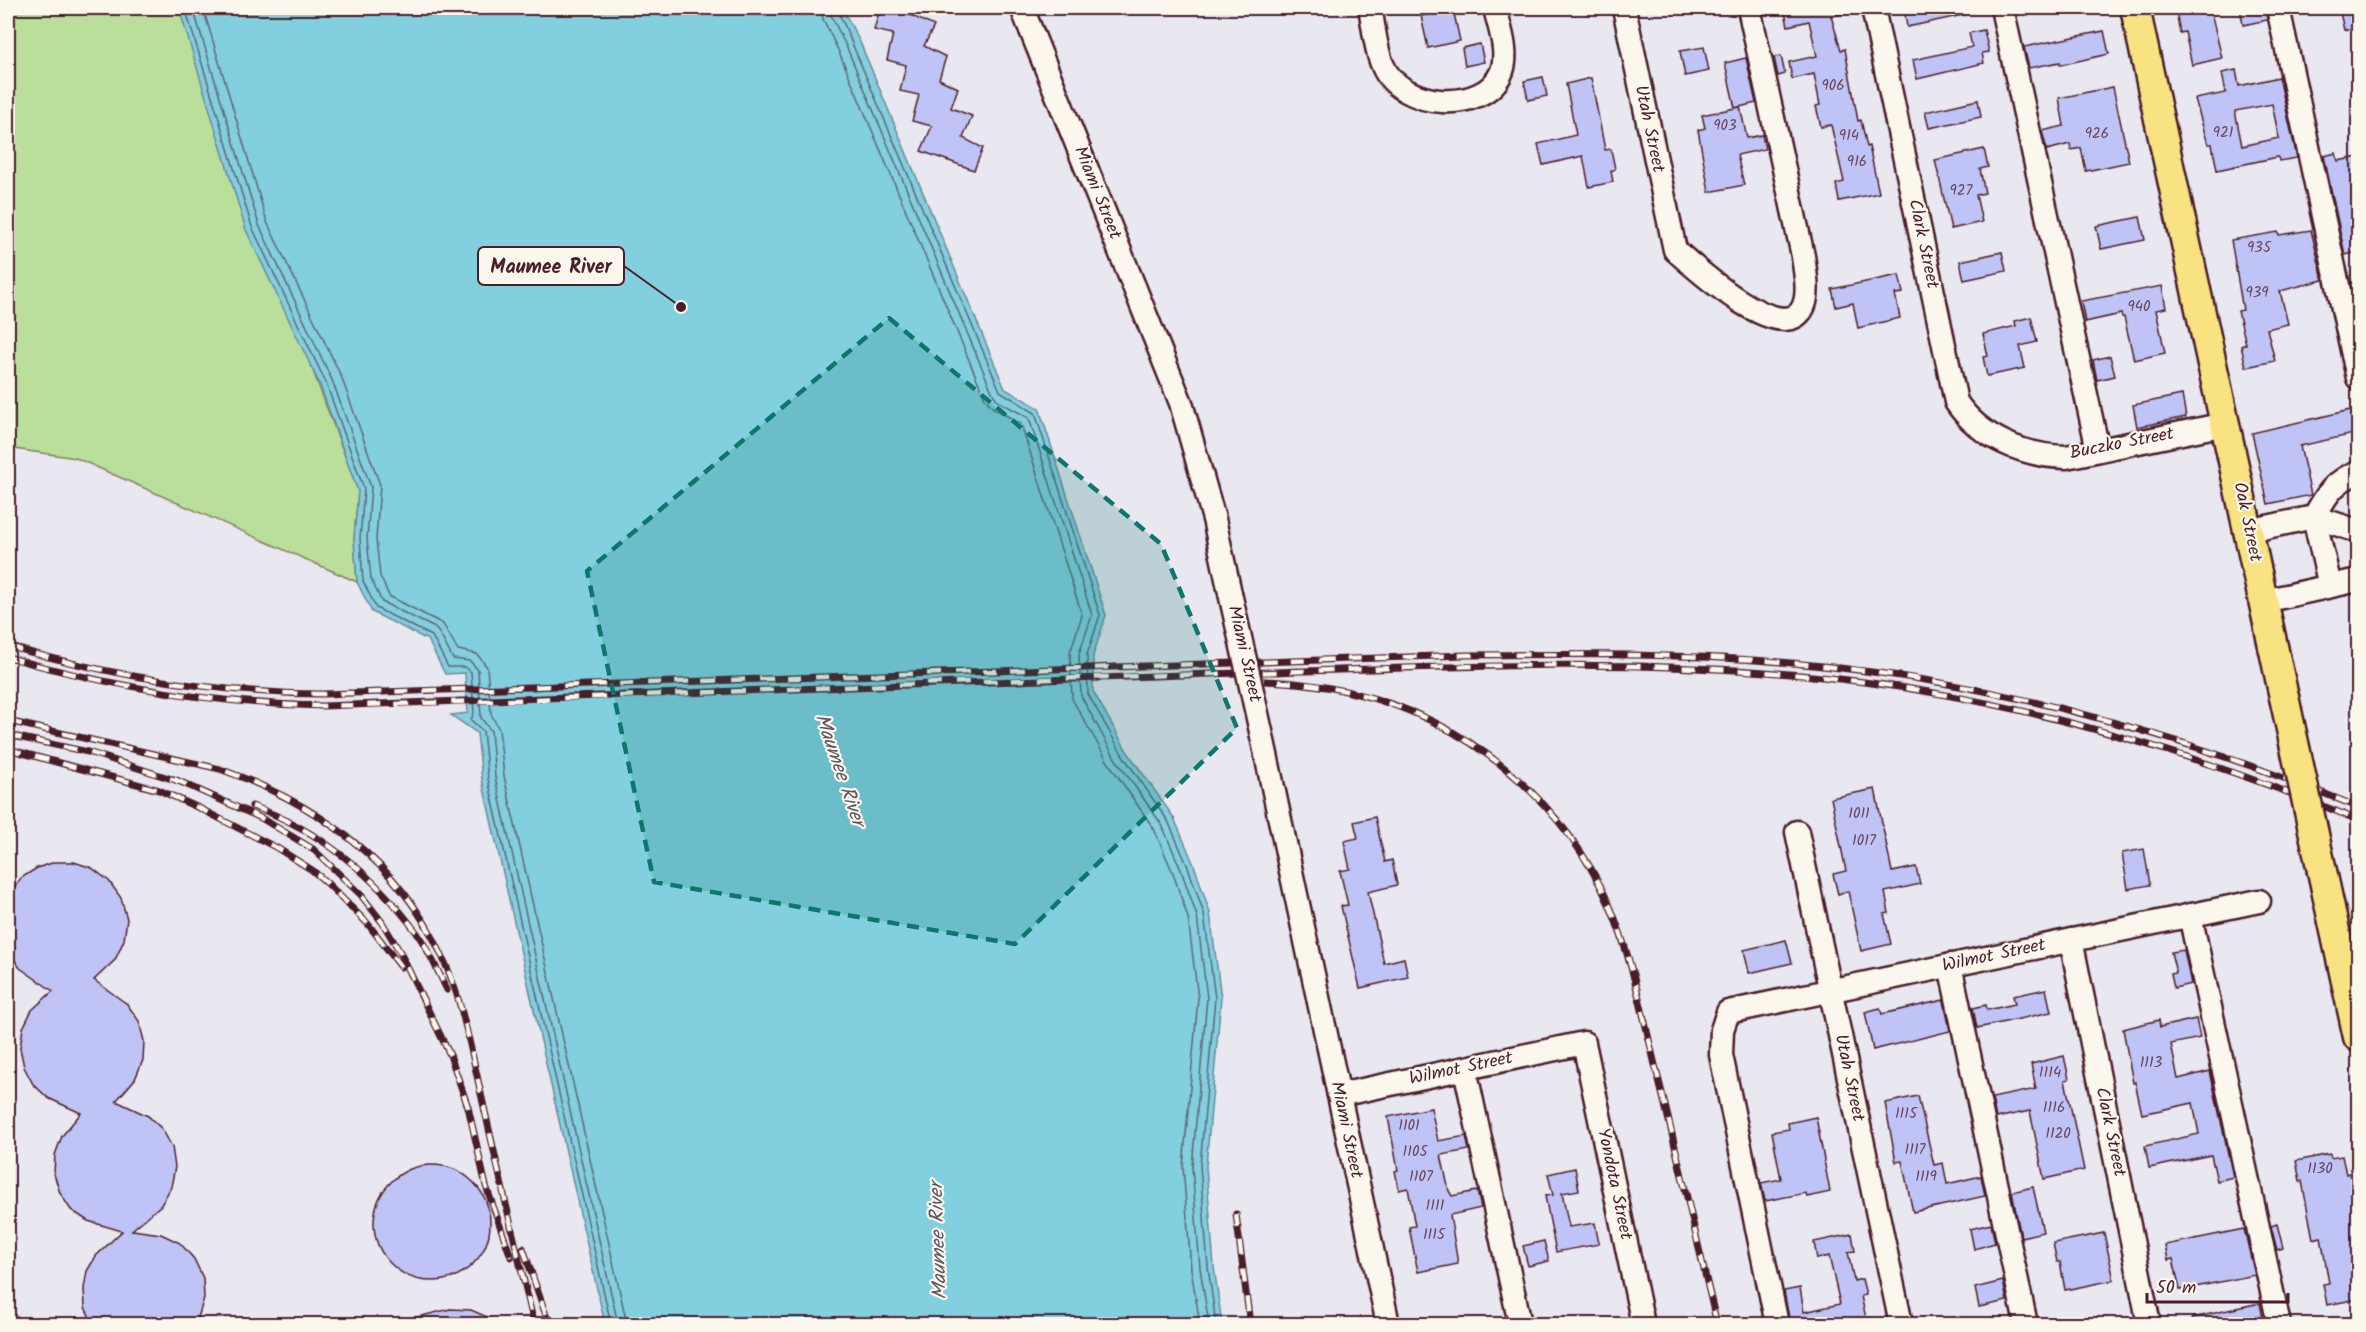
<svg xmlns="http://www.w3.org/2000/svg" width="2366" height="1332" viewBox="0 0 2366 1332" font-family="Kalam,sans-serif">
  <rect width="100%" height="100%" fill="#e9e7ef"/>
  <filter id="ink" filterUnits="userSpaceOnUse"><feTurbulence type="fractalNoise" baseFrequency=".0167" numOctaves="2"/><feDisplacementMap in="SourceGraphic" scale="12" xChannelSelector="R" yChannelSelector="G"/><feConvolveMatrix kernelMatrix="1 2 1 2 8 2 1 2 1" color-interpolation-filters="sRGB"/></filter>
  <g filter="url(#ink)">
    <!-- green -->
    <path fill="#badf9a" stroke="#827f62" stroke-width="1.5" d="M8,8h171l17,50 162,433 -4,48 3,43 -281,-124 -68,-10z"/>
    <!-- water -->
    <path fill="#82cfe0" stroke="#6c8998" stroke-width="1.5" d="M179,8h663l18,34 145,347 34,19 67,207 -13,41v35l34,60 47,67 20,47 16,48 11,85 -15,168 8,101 8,57h-617l-123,-544 -5,-47 -26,-18 17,-2 -3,-40 -20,1 -17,-34 -56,-28 -15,-30 -3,-43 4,-48 -38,-106 -74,-155z"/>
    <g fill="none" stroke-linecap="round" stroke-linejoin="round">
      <!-- shore -->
      <g stroke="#606573" stroke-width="1.5">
        <path d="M185,8l67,219 74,156 38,106 -4,50 3,42 13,27 56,28 16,31h17l6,5 3,40 -3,8 12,11 5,48 123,545"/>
        <path d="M193,8l66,217 73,155 39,107 -4,52 4,40 11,23 53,26 5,6 13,25 17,2 8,9 3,48 10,13 4,46 123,547"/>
        <path d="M203,8l64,214 74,154 39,109 -4,54 4,37 9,20 54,28 15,26 19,4 10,13 4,47 8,15 5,47 123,548"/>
        <path d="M821,8l2,11 16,33 146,346 7,9 29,17 61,191 -12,38 2,46 36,63 46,67 19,44 15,45 10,80 -15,169 8,102 9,55"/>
        <path d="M830,8l1,7 16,33 146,346 5,7 31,17 63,197 -13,39 2,42 34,62 47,67 19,45 16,46 10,82 -15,169 8,101 9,56"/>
        <path d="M837,8l163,383 35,22 65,202 -13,40 1,39 34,60 46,67 20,46 16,47 11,84 -15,168 8,101 8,57"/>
      </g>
    </g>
    <!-- building -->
    <g fill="#c0c3f5" stroke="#4a1f2b" stroke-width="1.5" fill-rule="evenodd">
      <path d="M880,8h34l-4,7 24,11 -10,20 22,11 -7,22 19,9 -7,20 21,8 -9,22 20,10 -9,22 -53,-19 11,-25 -20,-5 7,-26 -19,-4 6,-26 -19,-5 6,-26 -19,-4z"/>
      <path d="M1784,8h58v6l-11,2 10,34 4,-1 13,72 3,-1 6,27 2,-1 10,47 -40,8 -3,-17 8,-2 -13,-57 -10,2 -5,-21 4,-1 -6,-31 -22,5 -3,-17 28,-6 -8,-35 -21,5z"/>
      <path d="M1912,8h55l1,6 -61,13 -3,-18z"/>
      <path d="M2190,8h20l12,50 -30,7 -7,-33 -5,1 -4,-22z"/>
      <path d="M2240,8h25l2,12 -24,5z"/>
      <path d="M2339,8h19v19l-14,3z"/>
      <path d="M1453,9l7,32 -32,7 -7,-32z"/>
      <path d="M1984,30l5,22 -7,1 2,10 -67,16 -4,-19 59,-13 -3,-14z"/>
      <path d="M2104,31l5,23 -49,11v-3l-31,6 -5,-21z"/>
      <path d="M1480,44l4,18 -19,4 -3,-18z"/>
      <path d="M1704,47l5,24 -24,5 -5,-25z"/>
      <path d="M1781,56l4,18 -7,2 -4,-19z"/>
      <path d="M1746,58l10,45 -21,5 -10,-45z"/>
      <path d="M2236,70l3,16 40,-9 18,81 -18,3 -1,-4 -61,13 -5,-26h-4l-13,-45 31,-6 -4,-20zM2272,104l7,34 -37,8 -7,-35z"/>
      <path d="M1543,77l4,19 -19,4 -4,-19z"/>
      <path d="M1591,78l14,72 6,-1 4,20 -4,2 2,11 -24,5 -6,-31 -40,9 -5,-21 38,-9 -10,-51z"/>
      <path d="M2113,87l16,75 -43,9 -5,-23 -10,2 -1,-6 -23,6 -5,-19 22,-5 -5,-28z"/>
      <path d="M1978,100l3,17 -52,11 -4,-16z"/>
      <path d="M1740,107l7,31 15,-3 3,14 -28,6 7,30 -35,7 -11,-62 7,-2 -3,-13z"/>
      <path d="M1984,149l4,18 -8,2 5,24 -9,2 6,27 -31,7 -16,-69z"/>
      <path d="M2336,153l2,8 20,-4v95l-13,3 -21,-99z"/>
      <path d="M2140,217l5,23 -44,9 -5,-23z"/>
      <path d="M2311,230l12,50 -43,11 8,33 -21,5 8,32 -29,6 -5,-21 5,-2 -8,-33 5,-1 -12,-70 47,-8 1,3z"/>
      <path d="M2002,252l4,19 -42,9 -4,-19z"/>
      <path d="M1899,275l4,18 -8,1 5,24 -42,10 -5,-25 -17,4 -4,-18z"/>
      <path d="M2162,286l4,22 -10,2 9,43 -31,7 -10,-43h-2l-1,-3 -36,8 -4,-21z"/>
      <path d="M2031,317l6,25 -17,4 5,22 -38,8 -4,-19 5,-1 -5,-22 33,-8 -1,-5z"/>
      <path d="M2110,356l5,20 -18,4 -4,-20z"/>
      <path d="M2182,395l4,22 -49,10 -4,-22z"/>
      <path d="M2355,409l3,24 -58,13 11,49 -43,9 -16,-71z"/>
      <path d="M1875,789l17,83 24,-5 4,17 -35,8 4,21 -5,1 7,30 -30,7 -13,-60 -10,3 -5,-20 13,-3 -15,-73z"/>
      <path d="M1375,817l10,45 7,-2 5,25 -29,7 16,71 20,-5 4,19 -48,11 -19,-82 7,-1 -8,-34 10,-2 -6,-28 14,-3 -4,-16z"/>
      <path d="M2144,849l6,36 -22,4 -6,-36z"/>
      <path d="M55,862h19l18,6 17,13 12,17 6,21 -3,21 -9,20 -21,20 33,24 12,17 5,20 -1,19 -8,19 -19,22 32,15 14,13 10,18 3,20 -4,20 -10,18 -29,25 29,4 19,9 14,16 9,19 1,20 -6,20 -4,6h-101l-8,-17 -1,-18 3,-18 9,-15 26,-25 -34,-10 -17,-11 -11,-17 -6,-19 1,-19 7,-19 19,-23 -33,-15 -15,-14 -9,-17 -4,-19 3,-20 9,-18 21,-19 -33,-23 -12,-18v-51l2,-6 11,-15 16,-10z"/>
      <path d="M1786,940l6,23 -43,10 -5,-23z"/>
      <path d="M2184,950l7,34 -17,4 -3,-14 5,-1 -5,-21z"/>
      <path d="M2046,989l5,23 -74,16 -4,-20 13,-3 1,5 28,-6 -2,-8z"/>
      <path d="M1944,1000l6,31 -77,19 -8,-38 15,-4 2,6z"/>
      <path d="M2196,1019l4,19 -29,6 7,35 32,-8 23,106 -16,4 -6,-26 -62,13 -4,-22 54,-12 -6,-31 -51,11 -7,-32 -2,1 -10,-54 36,-9 1,7z"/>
      <path d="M2064,1056l5,23 -4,1 19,90 -40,9 -14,-68 -34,7 -4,-20 44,-9 -5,-25z"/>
      <path d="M1918,1096l16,69 9,-2 4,21 34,-8 4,20 -72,16 -11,-51 -6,1 -11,-59z"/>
      <path d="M1431,1108l7,33 28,-5 3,14 -28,5 8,36 3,5 25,-5 4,17 -31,7 8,49 -40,8 -9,-45 6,-1 -7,-38 -9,2 -4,-19 3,-1 -10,-53z"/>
      <path d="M1816,1117l14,75 -23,5 -1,-4 -41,8 -4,-18 20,-4 -9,-47 17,-3 -1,-6z"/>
      <path d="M2330,1154l1,4 11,-2 4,18 4,-1 5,23 3,24v79l-31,6 -4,-21 6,-1 -8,-46 -8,2 -11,-58h-2l-4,-20z"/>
      <circle cx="432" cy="1223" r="58"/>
      <path d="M1575,1168l4,22 -17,3 7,34 26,-4 4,21 -43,8 -11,-56 8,-1 -5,-21z"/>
      <path d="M2033,1187l10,45 -22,5 -9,-45z"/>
      <path d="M1991,1224l4,19 -21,6 -4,-20z"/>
      <path d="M2277,1224l6,24 -6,2 -6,-24z"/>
      <path d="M2244,1229l11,46 -75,15 -7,-31 -5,1 -3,-15z"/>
      <path d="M2104,1233l10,47 -49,10 -5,-28h-3l-4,-19z"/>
      <path d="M1852,1234l3,17 -7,1 6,29 8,-2 4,16 -5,1 5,22 -30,6h-46l-6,-33 16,-3 4,24 36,-8 -11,-48 -12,3 -3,-17z"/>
      <path d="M1544,1241l5,20 -21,5 -5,-20z"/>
      <path d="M2003,1281l4,20 -28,6 -4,-19z"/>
      <path d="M2260,1303l4,21h-71l-1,-6z"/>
      <path d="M450,1309l21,1 32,14h-94v-5z"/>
    </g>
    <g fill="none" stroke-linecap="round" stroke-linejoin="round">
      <!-- minor casing -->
      <g stroke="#4a1f2b" stroke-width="27">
        <g id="minor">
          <path d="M1022,8l159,395 33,116 16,74"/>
          <path d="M1370,8c4,18 5,41 13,58 17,42 101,50 119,5 7,-19 -3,-45 -7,-63"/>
          <path d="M1624,8l51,242c19,17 102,93 126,61 10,-14 4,-39 2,-55l-54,-248"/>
          <path d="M1873,8l83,394c24,36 68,54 110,55l159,-33"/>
          <path d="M2002,8l96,442"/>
          <path d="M2278,8l80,370"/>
          <path d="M2248,531l66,-14 44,14"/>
          <path d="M2330,586l-16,-69c13,-23 19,-35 44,-45"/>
          <path d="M2264,601l94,-21"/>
          <path d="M1262,736l126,588"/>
          <path d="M1797,832l104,492"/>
          <path d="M2190,915l89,409"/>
          <path d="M2071,940l78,384"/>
          <path d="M1950,965l76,359"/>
          <path d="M1465,1069l55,255"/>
          <path d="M1339,1095l245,-52 59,281"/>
          <path d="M1777,1324l-56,-269 1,-25 6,-18 531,-111"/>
        </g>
      </g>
      <!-- major casing -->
      <g stroke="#4a1f2b" stroke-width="33">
        <g id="major">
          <path d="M2135,8l149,689"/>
          <path d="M2322,871l36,166"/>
        </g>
      </g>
      <!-- minor -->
      <use href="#minor" stroke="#fbf7ec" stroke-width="22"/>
      <!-- major -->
      <use href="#major" stroke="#f8e281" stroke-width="28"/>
      <!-- rail casing -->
      <g stroke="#4a1f2b" stroke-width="7">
        <g id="rail">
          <path d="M8,646c102,30 208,47 315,48l1143,-39c122,-1 244,-2 366,12 182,20 358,71 526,140"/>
          <path d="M8,657c103,30 207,47 315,49 296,-8 592,-24 888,-32 207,-6 414,-18 620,4 182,20 359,73 527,142"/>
          <path d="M1250,680c35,2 70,4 104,13 112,27 208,105 255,211 22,51 33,107 46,161 22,86 41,173 62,259"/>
          <path d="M8,721l212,48c110,39 199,108 236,223 12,37 19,77 28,115 16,72 33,145 50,217"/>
          <path d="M8,735l80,17 93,30"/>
          <path d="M8,749l151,41 42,19 76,39 35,22 15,13 41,41 33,43"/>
          <path d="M174,779l87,39 52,31 48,46 21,27 18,30 50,103 18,52 18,79 25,71"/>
          <path d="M252,806c67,23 124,71 165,127 12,18 21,38 30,57"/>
          <path d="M1236,1214l14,110"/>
          <path d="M523,1248l26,76"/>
        </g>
      </g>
      <!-- rail -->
      <use href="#rail" stroke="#fbf7ec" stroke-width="4.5" stroke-dasharray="14" stroke-linecap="butt"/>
      <!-- minor-bridge casing -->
      <g stroke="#4a1f2b" stroke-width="27" stroke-linecap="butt">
        <path id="minor-bridge" d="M1230,593l32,143"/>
      </g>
      <!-- major-bridge casing -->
      <g stroke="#4a1f2b" stroke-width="33" stroke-linecap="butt">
        <path id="major-bridge" d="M2284,697l38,174"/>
      </g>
      <!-- minor-bridge -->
      <use href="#minor-bridge" stroke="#fbf7ec" stroke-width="22"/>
      <!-- major-bridge -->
      <use href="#major-bridge" stroke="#f8e281" stroke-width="28"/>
    </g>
  </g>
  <!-- marked area -->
  <path fill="#0f766e" fill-opacity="0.2" stroke="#0f766e" stroke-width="4.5" stroke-dasharray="12 8" stroke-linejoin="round" d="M889,318l272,226 76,184 -222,216 -361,-62 -67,-311z"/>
  <g text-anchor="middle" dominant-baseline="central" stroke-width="4.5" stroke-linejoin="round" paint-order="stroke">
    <!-- number labels -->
    <g font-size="15" fill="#68485e">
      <text x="1833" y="86">906</text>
      <text x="1725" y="126">903</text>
      <text x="2223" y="133">921</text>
      <text x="2097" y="134">926</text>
      <text x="1849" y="136">914</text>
      <text x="1857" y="162">916</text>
      <text x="1961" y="191">927</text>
      <text x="2259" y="248">935</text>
      <text x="2257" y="293">939</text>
      <text x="2139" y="307">940</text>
      <text x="1859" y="814">1011</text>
      <text x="1864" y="841">1017</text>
      <text x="2151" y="1063">1113</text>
      <text x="2050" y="1073">1114</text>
      <text x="2054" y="1108">1116</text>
      <text x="1906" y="1114">1115</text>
      <text x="1409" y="1126">1101</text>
      <text x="2058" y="1134">1120</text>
      <text x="1915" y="1150">1117</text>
      <text x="1415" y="1152">1105</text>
      <text x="2320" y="1169">1130</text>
      <text x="1421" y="1177">1107</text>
      <text x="1926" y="1177">1119</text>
      <text x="1435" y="1206">1111</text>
      <text x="1434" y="1235">1115</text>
    </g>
    <!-- street labels -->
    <g font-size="18" fill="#4a1f2b" stroke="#fbf7ec">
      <text transform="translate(1649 129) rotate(78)">Utah Street</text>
      <text transform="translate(1097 193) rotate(68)">Miami Street</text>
      <text transform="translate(1923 244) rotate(78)">Clark Street</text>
      <text transform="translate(2122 444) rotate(-11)">Buczko Street</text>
      <text transform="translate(2247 522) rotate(78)">Oak Street</text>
      <text transform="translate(1244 654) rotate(77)">Miami Street</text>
      <text transform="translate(1994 956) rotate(-12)">Wilmot Street</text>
      <text transform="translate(1461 1069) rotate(-12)">Wilmot Street</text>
      <text transform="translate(1849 1078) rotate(78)">Utah Street</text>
      <text transform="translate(1346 1130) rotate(78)">Miami Street</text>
      <text transform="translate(2110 1132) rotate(78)">Clark Street</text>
      <text transform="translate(1614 1184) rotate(78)">Yondota Street</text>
    </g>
    <!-- water labels -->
    <g font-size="20" font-style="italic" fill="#5b5461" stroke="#fbf7ec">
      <text transform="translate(839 770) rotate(71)">Maumee River</text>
      <text transform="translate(939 1241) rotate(-92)">Maumee River</text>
    </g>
  </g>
  <!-- callouts -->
  <path fill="none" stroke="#4a1f2b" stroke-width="2" d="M681 307L624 266"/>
  <circle fill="#4a1f2b" stroke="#fbf7ec" stroke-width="2" cx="681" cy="307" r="6"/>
  <rect fill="#fbf7ec" stroke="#4a1f2b" stroke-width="2" x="478" y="247" width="146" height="38" rx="6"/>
  <g font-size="20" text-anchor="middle" font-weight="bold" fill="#4a1f2b">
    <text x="551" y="273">Maumee River</text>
  </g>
  <!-- margin -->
  <rect width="2366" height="1332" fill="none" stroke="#fbf7ec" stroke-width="30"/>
  <rect x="15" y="15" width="2336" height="1302" fill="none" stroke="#4a1f2b" stroke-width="2" filter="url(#ink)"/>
  <!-- scale -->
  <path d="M2147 1293v9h141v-9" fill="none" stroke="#4a1f2b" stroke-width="3"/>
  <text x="2156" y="1293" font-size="18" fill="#4a1f2b" stroke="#fbf7ec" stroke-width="4.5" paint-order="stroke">50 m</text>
</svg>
